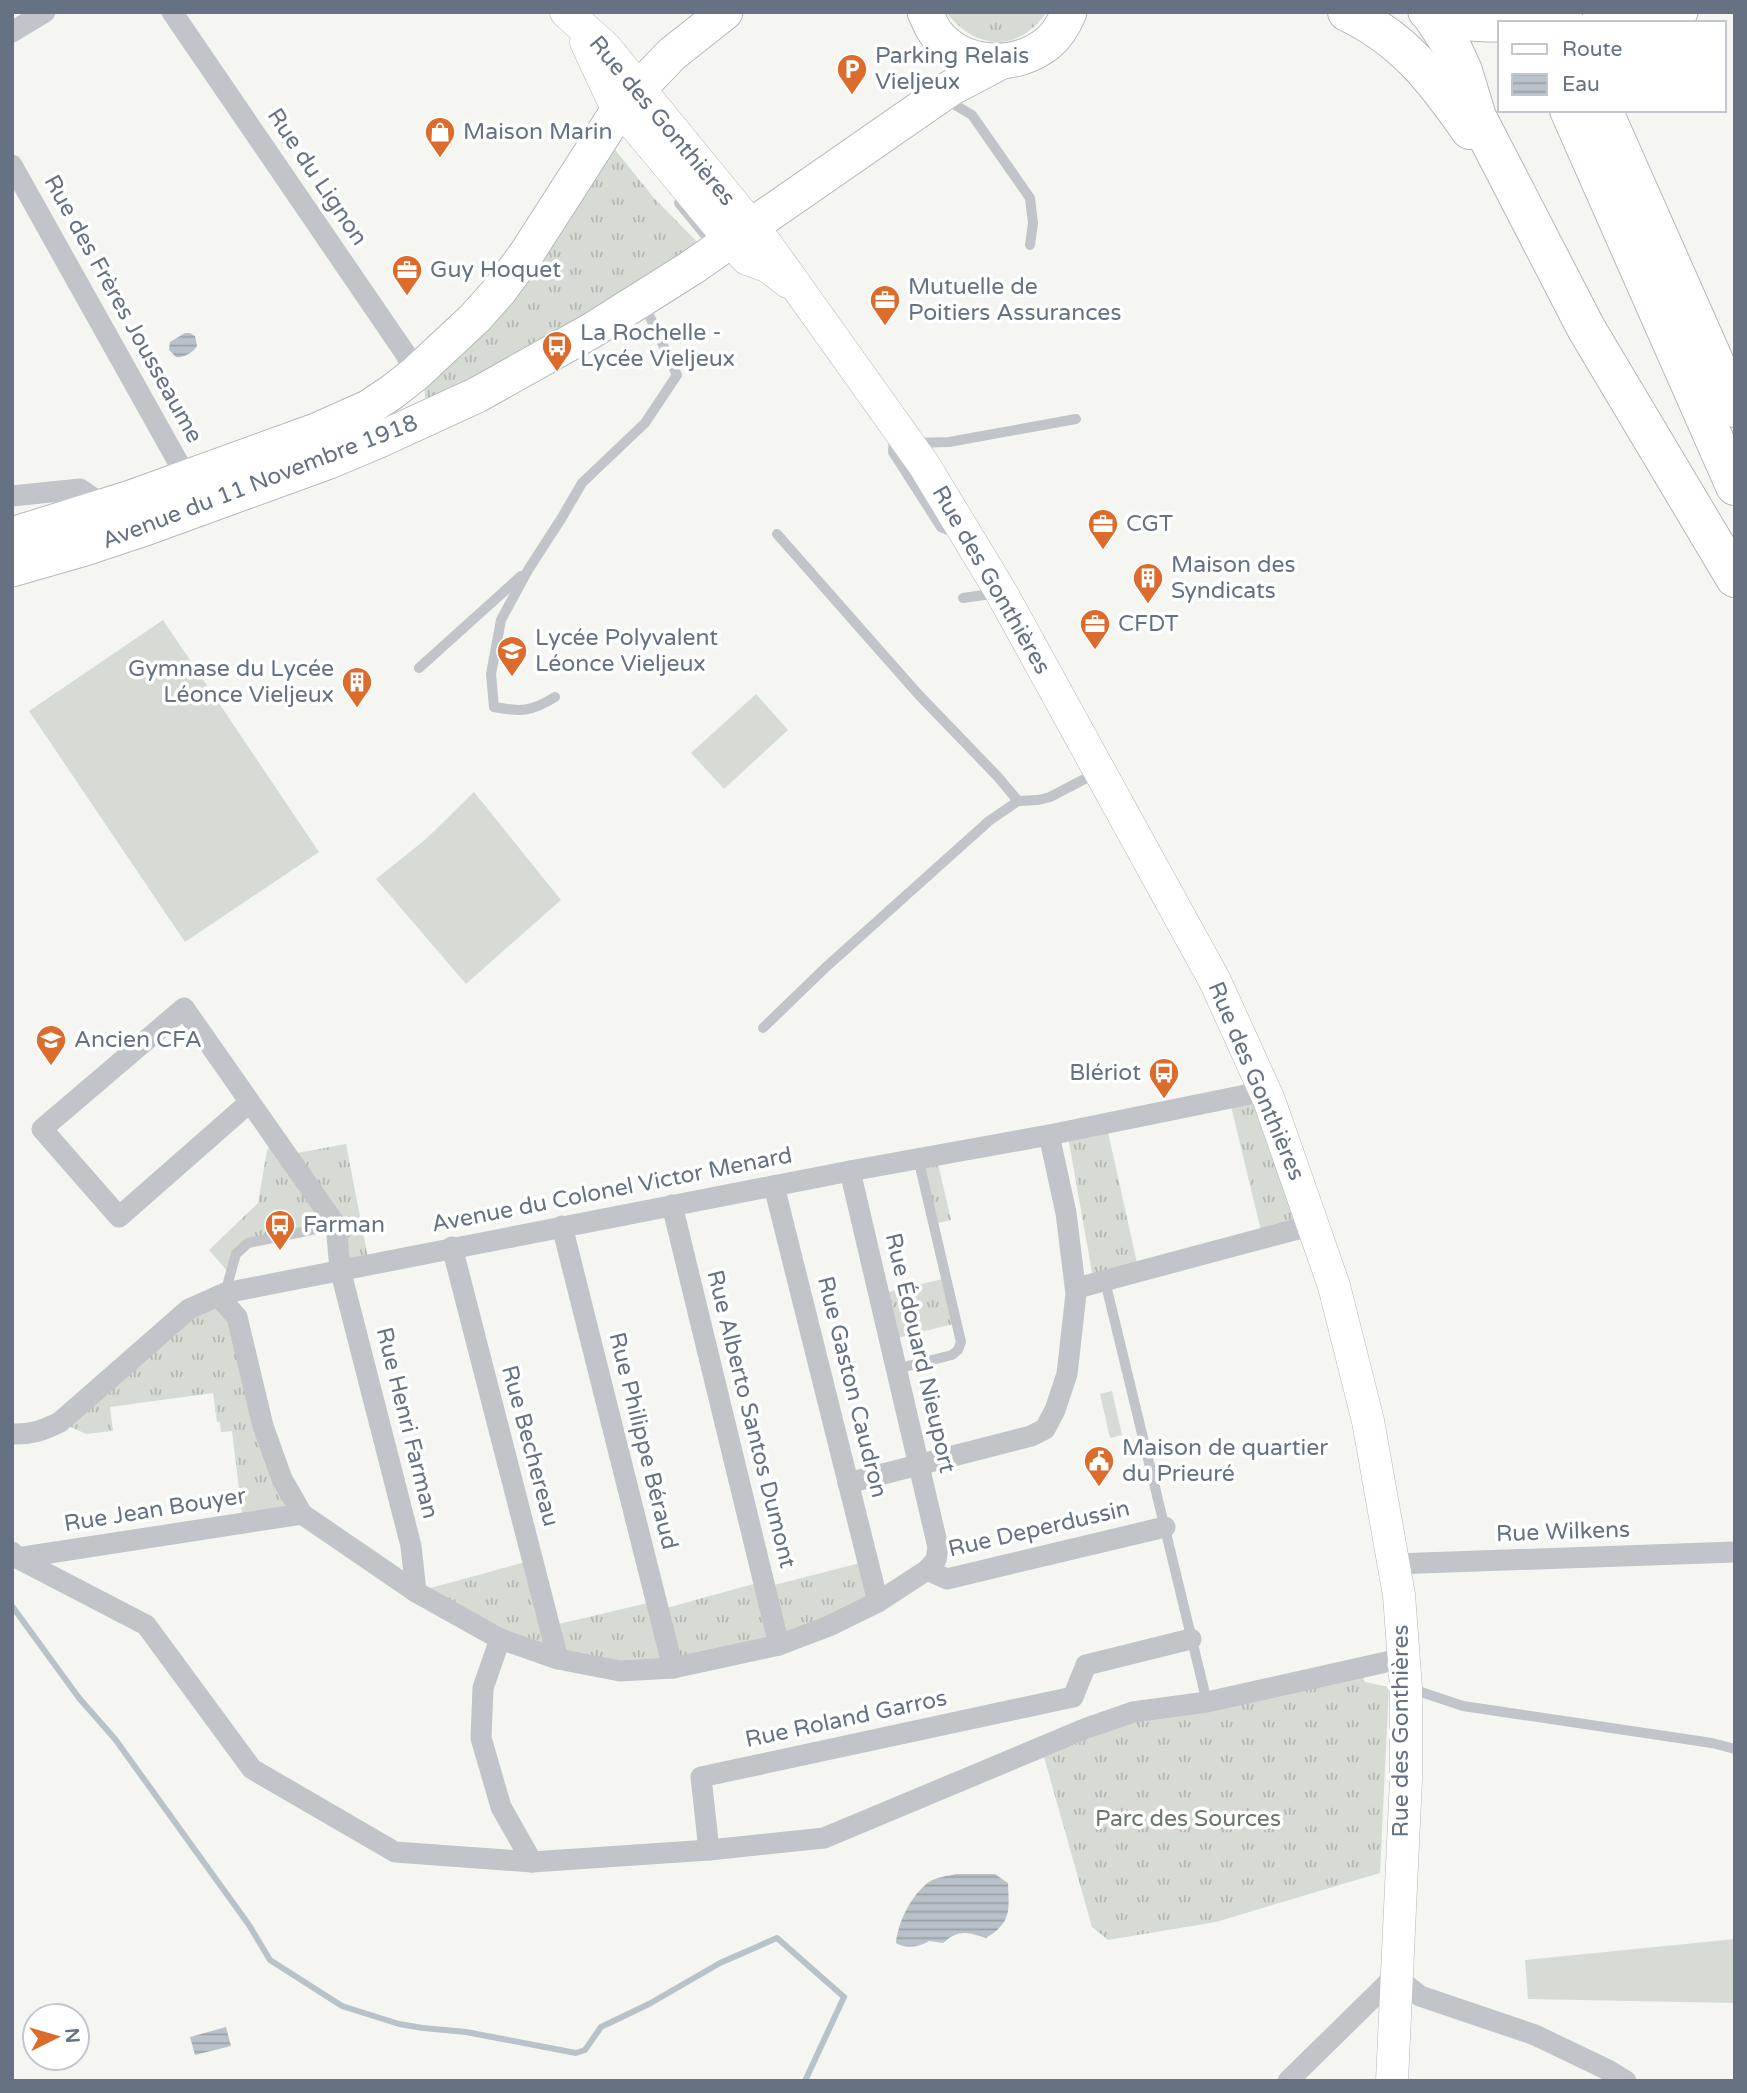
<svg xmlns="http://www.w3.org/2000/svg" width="1747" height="2093" viewBox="0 0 1747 2093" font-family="'Varela Round',sans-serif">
  <defs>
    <pattern id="grass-tufts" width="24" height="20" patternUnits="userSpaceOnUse" patternTransform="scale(1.75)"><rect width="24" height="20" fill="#d6dcd4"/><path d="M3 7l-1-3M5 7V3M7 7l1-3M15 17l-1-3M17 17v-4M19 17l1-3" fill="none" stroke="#b1b7b1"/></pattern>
    <pattern id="water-rules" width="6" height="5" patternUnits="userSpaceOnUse" patternTransform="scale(1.75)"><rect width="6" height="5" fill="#b9c2c8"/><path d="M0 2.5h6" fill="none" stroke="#9aa2a8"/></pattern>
  </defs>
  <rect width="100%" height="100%" fill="#f5f6f2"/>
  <!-- grass -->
  <g fill="url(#grass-tufts)">
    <path d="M946,12h101c-29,41 -71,39 -101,0z"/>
    <path d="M608,141l46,57 56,57 -281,161 -7,-38z"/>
    <path d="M1265,1091l48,134 -50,14 -34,-141z"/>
    <path d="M1106,1123l33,149 -45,12 -27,-153z"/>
    <path d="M277,1142l9,13 60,-11 23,119 -29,6 -4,-43 -88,17 -18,31 -21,-24 49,-47 9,-53z"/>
    <path d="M936,1155l15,65 -17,4 -16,-66z"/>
    <path d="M947,1278l10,45 -68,17 -10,-46z"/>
    <path d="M218,1296l84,218 -59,9 -11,-92 -11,1 -1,-10h-3l-4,-29 -103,14 3,24 -27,3 -26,-12z"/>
    <path d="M533,1560l17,66 106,-25 3,9 105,-29 2,6 102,-26 10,41 -205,66 -115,-9 -142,-67z"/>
    <path d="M1361,1674l4,8 24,5 -9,186 -164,49 -108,18 -16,-13 -48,-170 86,-35z"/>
  </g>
  <!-- garden -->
  <g fill="#d6dcd4">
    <path d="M163,620l156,232 -134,90 -156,-231z"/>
    <path d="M756,694l32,36 -64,59 -33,-36z"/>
    <path d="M474,792l87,108 -95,84 -90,-105 50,-40z"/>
    <path d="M1112,1391l10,44 -12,3 -10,-44z"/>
    <path d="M1735,1939v64l-207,-4 -3,-39z"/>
  </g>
  <!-- water -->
  <g fill="url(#water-rules)">
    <path d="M185,333h5l5,3 2,10c-4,7 -14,12 -21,11l-7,-7 1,-8z"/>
    <path d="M956,1874h39l13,9c1,28 4,39 -22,55 -19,-6 -27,-9 -43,5l-14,-2c-9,6 -23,8 -33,2 2,-21 15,-48 33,-61 7,-5 19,-6 27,-8z"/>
    <path d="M226,2027l5,19 -36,9 -5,-18z"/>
  </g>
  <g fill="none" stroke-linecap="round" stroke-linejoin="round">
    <!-- stream -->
    <path stroke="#b9c2c8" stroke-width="6" d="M12,1606l67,92 36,41 134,186 21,35 72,46 57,18 24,4 43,4 110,21 9,-3 16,-23 48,-23 71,-41 57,-25 67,59 -39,84"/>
    <!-- secondary casing -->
    <g stroke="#b4b7bc" stroke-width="33">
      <g id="secondary">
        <path d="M566,12l39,35 162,198 157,220 77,127 214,389 54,119 65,186 34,135 31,174 7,93v91l-14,302"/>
        <path d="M586,42l26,56 120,144 15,17 22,8 19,15"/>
      </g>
    </g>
    <!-- primary casing -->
    <g stroke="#b4b8bc" stroke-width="37">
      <g id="primary">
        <path d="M925,12c3,6 6,14 10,20 26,35 80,38 113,11 10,-8 16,-19 21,-31"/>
        <path d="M1426,12c21,11 50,12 74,12"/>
        <path d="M1548,23l96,-3 36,-8"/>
        <path d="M12,535l119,-37 185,-67 52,-23 24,-16 23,-18 60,-56 24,-27 28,-38 93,-145 52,-54 53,-42"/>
        <path d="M12,569l73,-21 57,-19 187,-68 50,-21 98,-45 114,-64 100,-63 258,-179 51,-27"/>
      </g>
    </g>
    <!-- highway casing -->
    <g stroke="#b4b7ba" stroke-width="40">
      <g id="highway">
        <path d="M1347,12c57,27 88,68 123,118"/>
        <path d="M1526,12l4,11"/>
        <path d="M1432,16l19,29 12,26 14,46 109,211 149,250"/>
        <path d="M1569,110l166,376"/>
        <path d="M1603,110l132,298"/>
      </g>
    </g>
    <!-- lane -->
    <g stroke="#c1c4c8" stroke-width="10">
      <path d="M945,99l27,16 58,83 3,25 -3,22"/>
      <path d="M679,203l27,33 15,3"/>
      <path d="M894,438l-1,14 48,75 15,6"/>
      <path d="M913,443l36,-1 127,-23"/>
      <path d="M777,534l141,160 80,83 20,24"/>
      <path d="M963,598l35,-5"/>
      <path d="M419,668l102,-92"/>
      <path d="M555,697c-24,15 -34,15 -61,10l-3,-33 10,-54 27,-50 33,-51 21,-36 63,-60 32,-48 -34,-73"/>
      <path d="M763,1028l62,-60 164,-147 29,-20 20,-1 12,-3 48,-25"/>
      <path d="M1105,1281l102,421"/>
      <path d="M225,1293l11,-39 12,-11 88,-18"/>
      <path d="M896,1369l56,-14 6,-5 3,-8 -43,-184"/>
      <path d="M1409,1688l54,18 249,37 23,6"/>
    </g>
    <!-- street -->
    <g stroke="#c1c4c8" stroke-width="21">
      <path d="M172,12l233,341 10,21"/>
      <path d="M12,32l33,-20"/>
      <path d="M12,165l175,313"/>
      <path d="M12,496l68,-7 26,18"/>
      <path d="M250,1102l-131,115 -77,-88 142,-121 152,217 4,44 71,277 5,46"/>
      <path d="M774,1186l104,416"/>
      <path d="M672,1205l107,440"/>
      <path d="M562,1226l111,442"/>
      <path d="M452,1247l106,412"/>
      <path d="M1077,1288l236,-63"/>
      <path d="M218,1296l19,21 26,109 19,53 20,35 114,78 84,47 58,20 62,12 53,-3 106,-23 50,-19 49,-24 49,-32 9,-10 2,-13 -88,-376"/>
      <path d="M12,1434c19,1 32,-4 48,-12l129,-113 36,-16 625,-122 199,-36 216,-44"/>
      <path d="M848,1483l183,-47 14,-7 10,-19 12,-36 9,-80 -10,-81 -17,-78"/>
      <path d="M12,1552l5,6 129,67 106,144 143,83 137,10 177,-12 115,-12 263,-110 46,-16 74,-10 197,-44"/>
      <path d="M17,1558l285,-44"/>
      <path d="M1394,1564l341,-12"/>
      <path d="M927,1570l20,9 218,-52"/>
      <path d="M500,1639l-17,49 -2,50 20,69 31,55"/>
      <path d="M709,1850l-8,-73 372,-80 13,-32 105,-26"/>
      <path d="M1288,2081l107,-105 25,20 115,39 73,35 18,11"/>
    </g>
    <!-- secondary -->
    <use href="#secondary" stroke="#fff" stroke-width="32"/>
    <!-- primary -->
    <use href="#primary" stroke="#fff" stroke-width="35"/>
    <!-- highway -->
    <use href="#highway" stroke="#fff" stroke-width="38"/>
    <!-- highway-bridge casing -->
    <g stroke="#b4b7ba" stroke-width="40" stroke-linecap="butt">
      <path id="highway-bridge" d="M1560,12l5,11"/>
    </g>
    <!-- highway-bridge -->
    <use href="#highway-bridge" stroke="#fff" stroke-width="38"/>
  </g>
  <!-- icons -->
  <defs>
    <g id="parking-pin" transform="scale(1.575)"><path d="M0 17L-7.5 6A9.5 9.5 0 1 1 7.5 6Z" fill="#db6c2d" stroke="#fff"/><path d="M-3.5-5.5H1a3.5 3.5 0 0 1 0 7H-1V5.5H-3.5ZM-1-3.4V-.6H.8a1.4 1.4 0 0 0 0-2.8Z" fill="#fff"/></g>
    <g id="shop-pin" transform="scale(1.575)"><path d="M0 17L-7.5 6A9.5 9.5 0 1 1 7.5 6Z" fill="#db6c2d" stroke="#fff"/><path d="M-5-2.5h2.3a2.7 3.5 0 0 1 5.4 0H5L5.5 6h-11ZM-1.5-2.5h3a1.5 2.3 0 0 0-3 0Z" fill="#fff"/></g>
    <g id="office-pin" transform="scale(1.575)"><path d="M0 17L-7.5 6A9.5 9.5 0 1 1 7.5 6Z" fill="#db6c2d" stroke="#fff"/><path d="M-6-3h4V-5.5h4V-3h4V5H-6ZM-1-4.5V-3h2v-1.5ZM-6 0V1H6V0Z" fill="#fff"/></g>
    <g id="bus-pin" transform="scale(1.575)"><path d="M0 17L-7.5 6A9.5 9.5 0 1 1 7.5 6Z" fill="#db6c2d" stroke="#fff"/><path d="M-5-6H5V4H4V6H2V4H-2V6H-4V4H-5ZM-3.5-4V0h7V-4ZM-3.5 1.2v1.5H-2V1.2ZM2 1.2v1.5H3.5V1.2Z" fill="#fff"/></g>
    <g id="building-pin" transform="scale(1.575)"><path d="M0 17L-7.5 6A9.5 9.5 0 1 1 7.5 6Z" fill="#db6c2d" stroke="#fff"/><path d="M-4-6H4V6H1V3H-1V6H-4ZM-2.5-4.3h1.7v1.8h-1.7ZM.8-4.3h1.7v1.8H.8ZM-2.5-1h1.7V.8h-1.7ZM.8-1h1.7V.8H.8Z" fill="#fff"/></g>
    <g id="school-pin" transform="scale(1.575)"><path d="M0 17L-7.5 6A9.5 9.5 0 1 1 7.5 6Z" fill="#db6c2d" stroke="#fff"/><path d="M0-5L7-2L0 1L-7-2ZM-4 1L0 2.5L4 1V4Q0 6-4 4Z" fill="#fff"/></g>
    <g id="civic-pin" transform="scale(1.575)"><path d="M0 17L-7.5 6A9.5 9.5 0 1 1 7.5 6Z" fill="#db6c2d" stroke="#fff"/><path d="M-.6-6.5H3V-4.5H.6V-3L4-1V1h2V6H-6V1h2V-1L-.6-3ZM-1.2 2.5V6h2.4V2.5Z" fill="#fff"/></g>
  </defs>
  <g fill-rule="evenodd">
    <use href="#parking-pin" x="852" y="69"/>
    <use href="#shop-pin" x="440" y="132"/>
    <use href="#office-pin" x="407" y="270"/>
    <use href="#office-pin" x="885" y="300"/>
    <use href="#bus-pin" x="557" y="346"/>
    <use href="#office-pin" x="1103" y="524"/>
    <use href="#building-pin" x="1148" y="578"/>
    <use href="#office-pin" x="1095" y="624"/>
    <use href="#school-pin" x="512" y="651"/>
    <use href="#building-pin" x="357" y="682"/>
    <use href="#school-pin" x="51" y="1040"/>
    <use href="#bus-pin" x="1164" y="1073"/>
    <use href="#bus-pin" x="280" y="1225"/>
    <use href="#civic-pin" x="1099" y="1461"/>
  </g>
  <g text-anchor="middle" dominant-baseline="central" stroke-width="7" stroke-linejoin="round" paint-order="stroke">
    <!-- poi labels -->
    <g font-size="23" fill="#667282" stroke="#fff" text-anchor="start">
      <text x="875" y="56">Parking Relais<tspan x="875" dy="26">Vieljeux</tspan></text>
      <text x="463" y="132">Maison Marin</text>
      <text x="430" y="270">Guy Hoquet</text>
      <text x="908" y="287">Mutuelle de<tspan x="908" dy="26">Poitiers Assurances</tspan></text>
      <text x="580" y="333">La Rochelle -<tspan x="580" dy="26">Lycée Vieljeux</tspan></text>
      <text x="1126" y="524">CGT</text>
      <text x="1171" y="565">Maison des<tspan x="1171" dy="26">Syndicats</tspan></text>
      <text x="1118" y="624">CFDT</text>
      <text x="535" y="638">Lycée Polyvalent<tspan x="535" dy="26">Léonce Vieljeux</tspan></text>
      <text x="334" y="669" text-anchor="end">Gymnase du Lycée<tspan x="334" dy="26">Léonce Vieljeux</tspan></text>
      <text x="74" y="1040">Ancien CFA</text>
      <text x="1141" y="1073" text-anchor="end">Blériot</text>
      <text x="303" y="1225">Farman</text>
      <text x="1122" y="1448">Maison de quartier<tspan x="1122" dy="26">du Prieuré</tspan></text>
    </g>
    <!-- street labels -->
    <g font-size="23" fill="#667282" stroke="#fff">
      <text transform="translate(662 121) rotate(50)">Rue des Gonthières</text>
      <text transform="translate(317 177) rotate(56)">Rue du Lignon</text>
      <text transform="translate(123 309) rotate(61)">Rue des Frères Jousseaume</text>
      <text transform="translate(260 482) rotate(-21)">Avenue du 11 Novembre 1918</text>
      <text transform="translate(991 580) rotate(60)">Rue des Gonthières</text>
      <text transform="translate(1256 1081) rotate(67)">Rue des Gonthières</text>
      <text transform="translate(612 1190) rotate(-11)">Avenue du Colonel Victor Menard</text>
      <text transform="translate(920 1353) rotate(77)">Rue Édouard Nieuport</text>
      <text transform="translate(852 1387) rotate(76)">Rue Gaston Caudron</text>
      <text transform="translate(751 1419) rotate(76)">Rue Alberto Santos Dumont</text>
      <text transform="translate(407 1423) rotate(76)">Rue Henri Farman</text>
      <text transform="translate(643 1441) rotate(76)">Rue Philippe Béraud</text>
      <text transform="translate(530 1446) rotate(75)">Rue Bechereau</text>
      <text transform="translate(155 1510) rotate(-9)">Rue Jean Bouyer</text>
      <text transform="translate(1039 1529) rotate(-13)">Rue Deperdussin</text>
      <text transform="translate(1563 1532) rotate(-2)">Rue Wilkens</text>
      <text transform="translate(846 1719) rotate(-12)">Rue Roland Garros</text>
      <text transform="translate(1401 1731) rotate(-90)">Rue des Gonthières</text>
    </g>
    <!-- park labels -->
    <g font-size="23" fill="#667964" stroke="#fff">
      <text x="1188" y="1819">Parc des Sources</text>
    </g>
  </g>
  <!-- border -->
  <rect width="1747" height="2093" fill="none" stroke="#667282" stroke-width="28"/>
  <!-- legend -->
  <rect x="1498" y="21" width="228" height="91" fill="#ffffff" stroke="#c2c7cd" stroke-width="2"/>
  <rect x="1512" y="44" width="35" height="10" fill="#ffffff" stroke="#c2c7cd" stroke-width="2"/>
  <text x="1562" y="56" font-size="21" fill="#667282">Route</text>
  <rect x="1512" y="74" width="35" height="21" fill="url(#water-rules)" stroke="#c2c7cd" stroke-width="2"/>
  <text x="1562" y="91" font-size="21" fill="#667282">Eau</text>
  <!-- north arrow -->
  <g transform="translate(56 2037) rotate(85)"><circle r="33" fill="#ffffff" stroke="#c2c7cd" stroke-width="2"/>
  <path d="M0-5L12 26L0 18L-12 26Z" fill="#db6c2d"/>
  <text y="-10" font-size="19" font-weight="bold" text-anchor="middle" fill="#667282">N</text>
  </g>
</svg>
